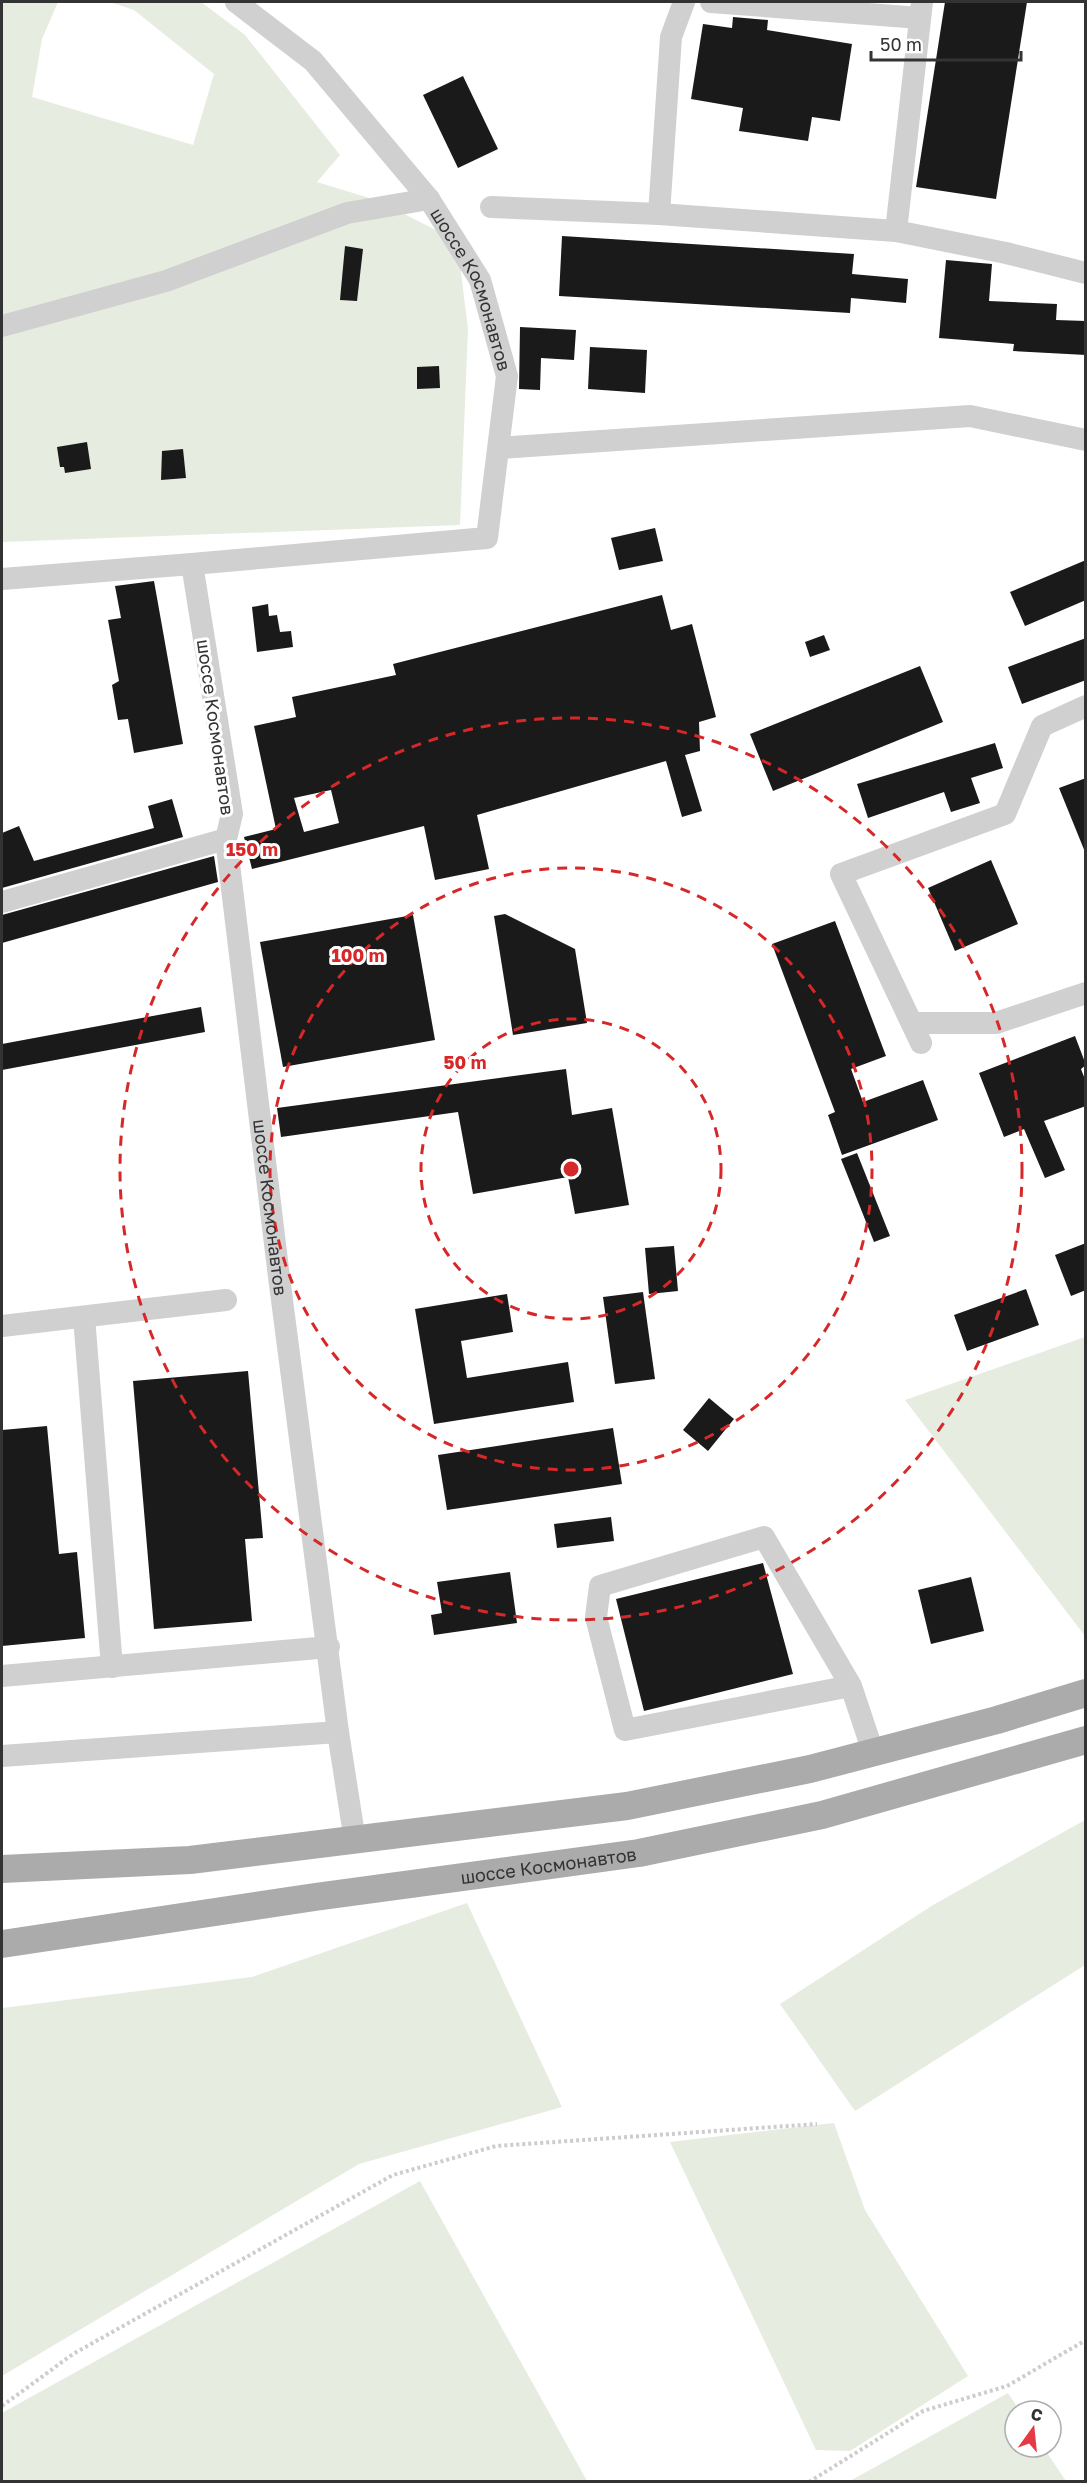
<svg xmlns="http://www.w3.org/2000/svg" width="1087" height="2483" viewBox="0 0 1087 2483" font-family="'Golos Text',sans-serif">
  <rect width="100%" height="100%" fill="#fff"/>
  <!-- green -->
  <g fill="#e6ecdf">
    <path d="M2,2h56l-16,37 -10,58 161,48 21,-71 -80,-64 -24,-8h91l44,33 95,120 -23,27 62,19 78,40 11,88 -8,196 -458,17z"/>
    <path d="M1085,1337h1l-1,299 -180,-236z"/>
    <path d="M1085,1820v145l-230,146 -75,-107 153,-99z"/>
    <path d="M467,1903l95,204 -203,57 -357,212v-368l250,-31z"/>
    <path d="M834,2123l31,87 103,166 -118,75 -34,-1 -146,-308z"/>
    <path d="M420,2181l167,300h-585v-68z"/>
    <path d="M1008,2393l12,18h-5v36h28l23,34h-216z"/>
  </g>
  <!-- building -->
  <g fill="#1a1a1a" fill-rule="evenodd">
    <path d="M945,2h82l-31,197 -80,-12z"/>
    <path d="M733,17l35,3 -1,10 85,14 -12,77 -28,-4 -4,24 -69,-10 4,-23 -52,-9 12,-75 29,4z"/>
    <path d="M463,76l35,73 -40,19 -35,-73z"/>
    <path d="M562,236l292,18 -2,20 56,5 -2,24 -55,-5 -1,15 -291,-17z"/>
    <path d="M345,246l18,3 -6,52 -17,-1z"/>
    <path d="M946,260l46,4 -3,37 68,3 -1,16 30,1v34l-73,-4 1,-7 -75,-6z"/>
    <path d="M520,327l56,3 -2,30 -33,-2 -1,32 -21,-1z"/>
    <path d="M590,347l57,3 -2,43 -57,-4z"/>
    <path d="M439,366l1,22 -23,1v-22z"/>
    <path d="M87,442l4,27 -26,4 -1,-6h-4l-3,-20z"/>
    <path d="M183,449l3,29 -25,2 1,-29z"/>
    <path d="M655,528l8,33 -44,9 -8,-32z"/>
    <path d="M1086,560v40l-61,26 -15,-34z"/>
    <path d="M154,581l29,163 -49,9 -6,-34 -10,1 -6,-35 7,-4 -11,-61 13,-2 -6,-32z"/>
    <path d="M662,595l9,35 21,-6 24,93 -17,5 1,29 -15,4 17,56 -20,6 -16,-56 -189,54 12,54 -54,11 -11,-54 -172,43 -8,-32 32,-8 -22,-103 42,-9 -4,-20 104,-22 -3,-11zM331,790l8,33 -35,9 -10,-34z"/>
    <path d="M268,604l1,12 8,-1 3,17 11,-1 2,16 -36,5 -5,-45z"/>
    <path d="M824,635l6,15 -20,7 -5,-15z"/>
    <path d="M1086,638v42l-64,24 -14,-37z"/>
    <path d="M920,666l23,56 -170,69 -23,-57z"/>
    <path d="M995,743l8,25 -32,10 9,25 -29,9 -7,-20 -76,26 -11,-34z"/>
    <path d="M1086,778v74h-1l-26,-64z"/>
    <path d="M172,799l11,38 -181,51v-55l17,-7 15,35 120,-33 -6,-22z"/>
    <path d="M214,856l4,26 -216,61v-28z"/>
    <path d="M991,860l27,64 -63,27 -27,-63z"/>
    <path d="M505,914l70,35 12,74 -74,12 -19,-119z"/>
    <path d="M413,915l22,125 -152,27 -23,-125z"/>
    <path d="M835,921l51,135 -35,13 12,33 60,-22 15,40 -96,35 -14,-40 7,-3 -63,-168z"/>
    <path d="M201,1007l4,25 -203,38v-26z"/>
    <path d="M1075,1036l11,29 -5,4 5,13v24l-42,15 21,49 -20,8 -21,-49 -20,8 -25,-64z"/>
    <path d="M566,1069l6,46 40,-7 17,97 -54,9 -7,-37 -95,17 -15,-82 -177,25 -4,-29z"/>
    <path d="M857,1153l33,83 -16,6 -33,-83z"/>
    <path d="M1086,1243v47l-15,6 -16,-41z"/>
    <path d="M674,1246l4,45 -29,3 -4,-46z"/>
    <path d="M1026,1289l13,36 -72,26 -13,-36z"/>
    <path d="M643,1292l12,87 -40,5 -12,-87z"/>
    <path d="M507,1294l6,38 -52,9 6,37 101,-16 6,40 -140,22 -19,-115z"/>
    <path d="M248,1371l15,167 -18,1 7,82 -98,8 -21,-248z"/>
    <path d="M709,1398l25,21 -26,32 -25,-21z"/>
    <path d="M47,1426l12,128 18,-2 8,86 -83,8v-216z"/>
    <path d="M613,1428l9,56 -175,26 -9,-55z"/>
    <path d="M611,1517l3,24 -57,7 -3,-24z"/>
    <path d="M763,1563l30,111 -149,37 -28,-112z"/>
    <path d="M510,1572l7,51 -83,12 -3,-20 11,-2 -5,-31z"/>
    <path d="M971,1577l13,54 -53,13 -13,-54z"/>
  </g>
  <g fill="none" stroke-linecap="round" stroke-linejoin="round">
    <!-- path -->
    <g stroke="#cdcdcd" stroke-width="4" stroke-dasharray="3 3" stroke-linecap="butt">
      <path d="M2,2406l71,-52 320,-179 103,-29 321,-22"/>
      <path d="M809,2482l114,-71 84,-25 79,-46"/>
    </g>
    <!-- minor -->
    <g stroke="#d0d0d0" stroke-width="22">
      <path id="s1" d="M236,2l77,59 116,138 51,81 27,96 -20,162 -295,26 40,250 -6,25 53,438 59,455 17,109"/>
      <path d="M711,2l209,16"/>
      <path d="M491,207l168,7 237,17 110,22 80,20"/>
      <path d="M659,214l12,-177 13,-35"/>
      <path d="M896,231l26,-229"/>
      <path d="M2,326l164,-45 181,-68 82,-14"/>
      <path d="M499,448l471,-32 116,24"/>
      <path d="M2,579l190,-15"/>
      <path d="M2,902l224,-63"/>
      <path d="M912,1023h84l90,-30"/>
      <path d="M921,1043l-80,-169 164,-60 37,-88 44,-20"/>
      <path d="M84,1317l28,350"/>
      <path d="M2,1326l224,-26"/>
      <path d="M2,1676l327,-29"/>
      <path d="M851,1686l-226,44 -29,-113 4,-31 164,-49 87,149 22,66"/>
      <path d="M2,1756l336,-24"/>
    </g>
    <!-- major -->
    <g stroke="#ababab" stroke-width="28">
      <path d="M2,1869l188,-9 437,-54 183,-37 187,-49 89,-27"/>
      <path id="s2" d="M2,1944l313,-47 324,-44 183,-38 264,-75"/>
    </g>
  </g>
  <!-- distance rings -->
  <g fill="none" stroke="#d62828" stroke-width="3" stroke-dasharray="10 8">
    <circle cx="571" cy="1169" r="150"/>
    <circle cx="571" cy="1169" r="301"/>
    <circle cx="571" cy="1169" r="451"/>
  </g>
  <g text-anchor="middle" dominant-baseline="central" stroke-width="6" stroke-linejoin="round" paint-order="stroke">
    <!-- street labels -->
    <g font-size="18" fill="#333" stroke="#fff">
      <text stroke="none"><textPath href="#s1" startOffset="378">шоссе Космонавтов</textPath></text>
      <text transform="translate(216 727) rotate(82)">шоссе Космонавтов</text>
      <text stroke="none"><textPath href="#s1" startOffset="1582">шоссе Космонавтов</textPath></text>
      <text stroke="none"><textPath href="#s2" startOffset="552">шоссе Космонавтов</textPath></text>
    </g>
  </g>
  <circle cx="571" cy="1169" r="9" fill="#d62828" stroke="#fff" stroke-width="3"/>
  <g font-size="18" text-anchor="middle" font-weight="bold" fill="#d62828" stroke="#fff" stroke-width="6" stroke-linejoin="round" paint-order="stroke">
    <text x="252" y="856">150 m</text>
    <text x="358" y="962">100 m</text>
    <text x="465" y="1069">50 m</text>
  </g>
  <!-- border -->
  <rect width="1087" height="2483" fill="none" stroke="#333333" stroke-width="6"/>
  <!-- north arrow -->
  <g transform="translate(1033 2429) rotate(15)"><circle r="28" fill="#ffffff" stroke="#adadad" stroke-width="1.5"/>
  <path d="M0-4.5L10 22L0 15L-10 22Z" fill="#e63946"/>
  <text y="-9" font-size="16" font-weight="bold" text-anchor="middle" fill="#333333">С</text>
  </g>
  <!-- scale -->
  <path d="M871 51v9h150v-9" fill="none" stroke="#333333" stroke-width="3"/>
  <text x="880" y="51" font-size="18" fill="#333333" stroke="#ffffff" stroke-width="4.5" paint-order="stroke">50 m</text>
</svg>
